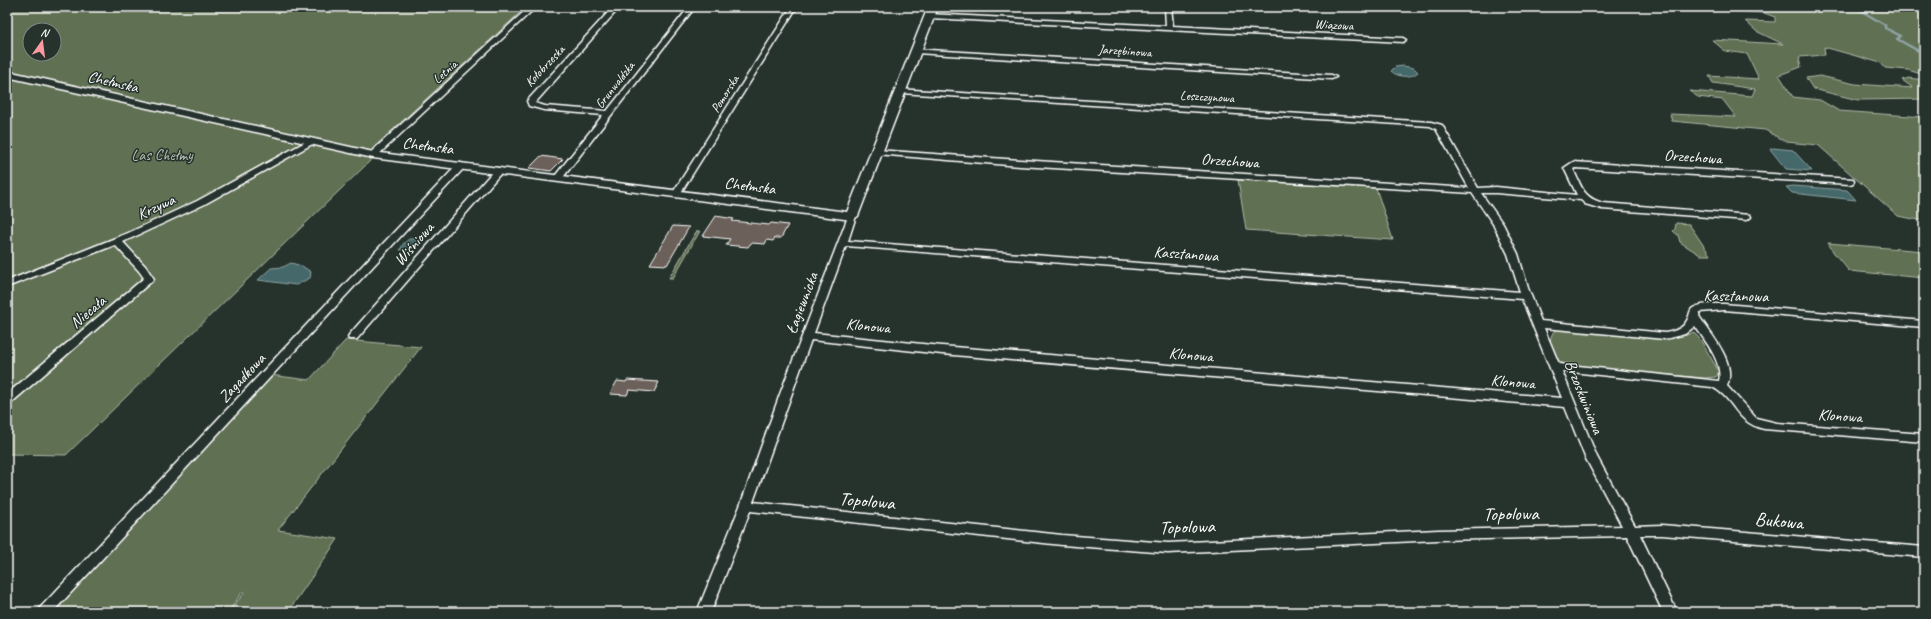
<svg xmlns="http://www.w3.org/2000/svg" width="1931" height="619" viewBox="0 0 1931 619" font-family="Caveat,sans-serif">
  <rect width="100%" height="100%" fill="#26332d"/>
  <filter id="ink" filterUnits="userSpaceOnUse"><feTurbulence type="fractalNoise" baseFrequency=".025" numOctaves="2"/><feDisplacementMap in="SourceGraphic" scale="8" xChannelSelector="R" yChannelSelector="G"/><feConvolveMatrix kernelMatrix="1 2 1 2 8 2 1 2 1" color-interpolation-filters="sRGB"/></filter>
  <g filter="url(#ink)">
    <!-- green -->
    <g fill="#607052" stroke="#b0b8a8" fill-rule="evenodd">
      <path d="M7,7h519l-153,141 -3,13 -304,294 -59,-1zM30,30h24v24h-24z"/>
      <path d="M1672,7h252v68l-16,-5 -23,-2 -4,-5 -57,-16 1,8 -26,2 2,10 -22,8 14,22 27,3 19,11 85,6v104l-26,-5 -80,-71 -32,-3 -21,-12 -93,-9 -2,-7 66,3 -13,-17 -25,-3 -9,-6 63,5 3,-7 -42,-6 -4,-7 50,3 -12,-25 -22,-3 -13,-11 71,4 -27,-13 -11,-10 30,1v-5l-11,-4z"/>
      <path d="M1820,76l35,8 58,4 -11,-8 7,-2 15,2v19l-66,1 -45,-11 -7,-11z"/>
      <path d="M1238,180l138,8 17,52 -147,-10z"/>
      <path d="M1676,223l13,1 21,31h-10l-20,-13 -2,-7 -5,-4 2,-2z"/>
      <path d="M700,231l-27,47h-4l27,-46z"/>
      <path d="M1828,243l96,8v27l-75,-7 -15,-18z"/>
      <path d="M1558,327c25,3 118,19 135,5l7,7 19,33 -3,5 -12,1 -136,-12c-16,-6 -25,-27 -10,-39z"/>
      <path d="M346,340l75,7 -143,183 60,9 -50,73h-59l15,-19 -1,-2 -15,21h-174l216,-237 39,5z"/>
    </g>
    <!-- water -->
    <g fill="#44686a" stroke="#8fa4a6">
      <path d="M1403,66l11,2 4,4c-6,6 -20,6 -27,-1l4,-4z"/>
      <path d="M1773,148l20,2 19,21 -26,-2 -16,-20z"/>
      <path d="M1793,186l54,4 9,10 -64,-7 -6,-6z"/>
      <path d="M409,239h10l2,2 -7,8 -14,1 3,-6z"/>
      <path d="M291,263l11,3 9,6 -1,6 -14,7 -38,-5 13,-12 12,-1z"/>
    </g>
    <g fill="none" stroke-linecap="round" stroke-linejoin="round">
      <!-- stream -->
      <path stroke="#8fa4a6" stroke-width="2.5" d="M1855,7l30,18v3l16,8 -4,3 27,15"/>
    </g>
    <!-- building -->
    <g fill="#6c605a" stroke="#fff">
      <path d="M541,156l22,3 -12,12 -22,-3z"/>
      <path d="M716,216l18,3 -2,2 37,4 2,-2 17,2 -7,13h-6l-2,3 -6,-1 -2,4 -14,-1 -3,4 -22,-2 4,-6 -27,-3z"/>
      <path d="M673,226l16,1 -22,38 -17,-1z"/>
      <path d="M627,380l32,2 -5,10 -25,-2 -2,5 -17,-1 7,-13 9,1z"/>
    </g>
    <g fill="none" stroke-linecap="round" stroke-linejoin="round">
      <!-- street casing -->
      <g stroke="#fff" stroke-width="3">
        <g id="street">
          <path d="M529,7h7l-160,150h-6v-4z"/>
          <path d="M613,7h7l-85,96 10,3 62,5 82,-104h6l-134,173h-6v-4l48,-61 -59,-5 -15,-4 -2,-5z"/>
          <path d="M791,7h6l-117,187 -4,3 -3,-1 -1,-2z"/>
          <path d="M1165,7h6l2,19 230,12 3,2 -3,2 -474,-24 -3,-2 3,-2 237,12z"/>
          <path d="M913,49l419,26 4,2 -4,2 -416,-26 -4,-2z"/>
          <path d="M897,89l534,33 11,3 36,63 18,-1 81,8 -13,-27 9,-6 280,17 1,2 -1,2 -3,1 -275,-16 -2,1c9,18 9,28 30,34l147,12 1,2 -4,3 -145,-11 -17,-5 -4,-4 -85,-7h-15l22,31 15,30 10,34 13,33 124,12c11,-2 20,-5 24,-17 1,-3 1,-6 4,-8 7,-5 22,-4 31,-4l200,17v6l-200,-17 -24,2 -1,4c12,19 38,46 28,70l29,32 21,5 147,11v8l-160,-13c-30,-7 -28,-30 -52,-42l-150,-16 35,86 38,69 27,-1 262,22v10l-262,-22h-22l37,77h-14l-36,-76 -189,4 -270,13 -106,-8 -312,-34 -39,101h-14l43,-106 40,-112 69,-180 3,-1 4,3 -8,25 672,51 -12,-38 -15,-30 -21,-31 -452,-27 -144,-12 -4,-2 4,-2 144,10 449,28 -33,-59 -6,-3 -530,-33 -4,-2zM846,246l676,53 40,99 -620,-52 -128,-13zM1695,326c10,15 28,36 24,55l-160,-17 -15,-36 121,11 20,-5zM811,340l131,14 623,53 20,50 37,69 -184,4 -270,13 -106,-8 -309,-33z"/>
          <path d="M309,140h3l4,2 -113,63 -80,37 23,25 8,12 -2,2 -141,122 -4,1v-10l137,-116 -5,-7 -24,-26 -108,42v-6l121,-48 69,-32z"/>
          <path d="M461,163l4,3 -1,2 -411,444h-15l2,-4 418,-444z"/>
          <path d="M498,168l4,3 -1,2 -144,166h-8l-1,-2 1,-2 146,-166z"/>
        </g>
      </g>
      <!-- secondary casing -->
      <g stroke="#fff" stroke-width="3">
        <path id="secondary" d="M928,7h10l-80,209 -6,4 -479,-62 -366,-81v-6l366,81 474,60z"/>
      </g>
      <!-- street -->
      <use href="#street" fill="#26332d" fill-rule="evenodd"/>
      <!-- secondary -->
      <use href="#secondary" fill="#26332d" fill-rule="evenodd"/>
    </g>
  </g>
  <g text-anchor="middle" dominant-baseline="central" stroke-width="3" stroke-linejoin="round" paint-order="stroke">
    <!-- far-street labels -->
    <g font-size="13" fill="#fff" stroke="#26332d">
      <text transform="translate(1334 25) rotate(3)">Wiązowa</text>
      <text transform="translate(1125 51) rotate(4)">Jarzębinowa</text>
      <text transform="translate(545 66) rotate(-47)">Kołobrzeska</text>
      <text transform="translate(445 72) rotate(-43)">Letnia</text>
      <text transform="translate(615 85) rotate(-52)">Grunwaldzka</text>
      <text transform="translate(725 94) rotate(-58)">Pomorska</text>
      <text transform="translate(1207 97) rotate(3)">Leszczynowa</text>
    </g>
    <!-- street labels -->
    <g font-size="16" fill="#fff" stroke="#26332d">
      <text transform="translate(113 82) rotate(13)">Chełmska</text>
      <text transform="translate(428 146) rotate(7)">Chełmska</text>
      <text transform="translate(1693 157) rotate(4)">Orzechowa</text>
      <text transform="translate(1230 161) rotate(4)">Orzechowa</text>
      <text transform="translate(750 186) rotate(7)">Chełmska</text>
      <text transform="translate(156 207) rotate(-25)">Krzywa</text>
      <text transform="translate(414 244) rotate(-49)">Wiśniowa</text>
      <text transform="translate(1186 254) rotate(4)">Kasztanowa</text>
      <text transform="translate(1736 296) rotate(1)">Kasztanowa</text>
      <text transform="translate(802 303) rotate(-69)">Łagiewnicka</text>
      <text transform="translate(88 312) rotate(-40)">Niecała</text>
      <text transform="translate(868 326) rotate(6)">Klonowa</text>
      <text transform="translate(1191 355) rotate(5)">Klonowa</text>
      <text transform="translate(242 378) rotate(-47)">Zagadkowa</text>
      <text transform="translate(1513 382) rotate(5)">Klonowa</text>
      <text transform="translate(1584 397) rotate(68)">Brzoskwiniowa</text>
      <text transform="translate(1840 416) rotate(4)">Klonowa</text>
    </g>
    <!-- park labels -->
    <g font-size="16" fill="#b7bfb1" stroke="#26332d">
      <text x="162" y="155">Las Chełmy</text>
    </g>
    <!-- near-street labels -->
    <g font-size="19" fill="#fff" stroke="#26332d">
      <text transform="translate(867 501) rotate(5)">Topolowa</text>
      <text transform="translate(1511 514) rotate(-1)">Topolowa</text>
      <text transform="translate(1779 521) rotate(5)">Bukowa</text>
      <text transform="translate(1187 527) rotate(-2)">Topolowa</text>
    </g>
  </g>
  <!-- margin -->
  <rect width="1931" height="619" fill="none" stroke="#26332d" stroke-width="24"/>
  <rect x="12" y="12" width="1907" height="595" fill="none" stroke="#fff" stroke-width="1.5" filter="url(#ink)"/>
  <!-- north arrow -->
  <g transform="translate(42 42) rotate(14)"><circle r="19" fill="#26332d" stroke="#7d8581"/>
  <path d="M0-3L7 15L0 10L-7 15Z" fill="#ff9aa2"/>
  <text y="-6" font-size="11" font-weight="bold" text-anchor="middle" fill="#ffffff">N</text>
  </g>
</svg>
